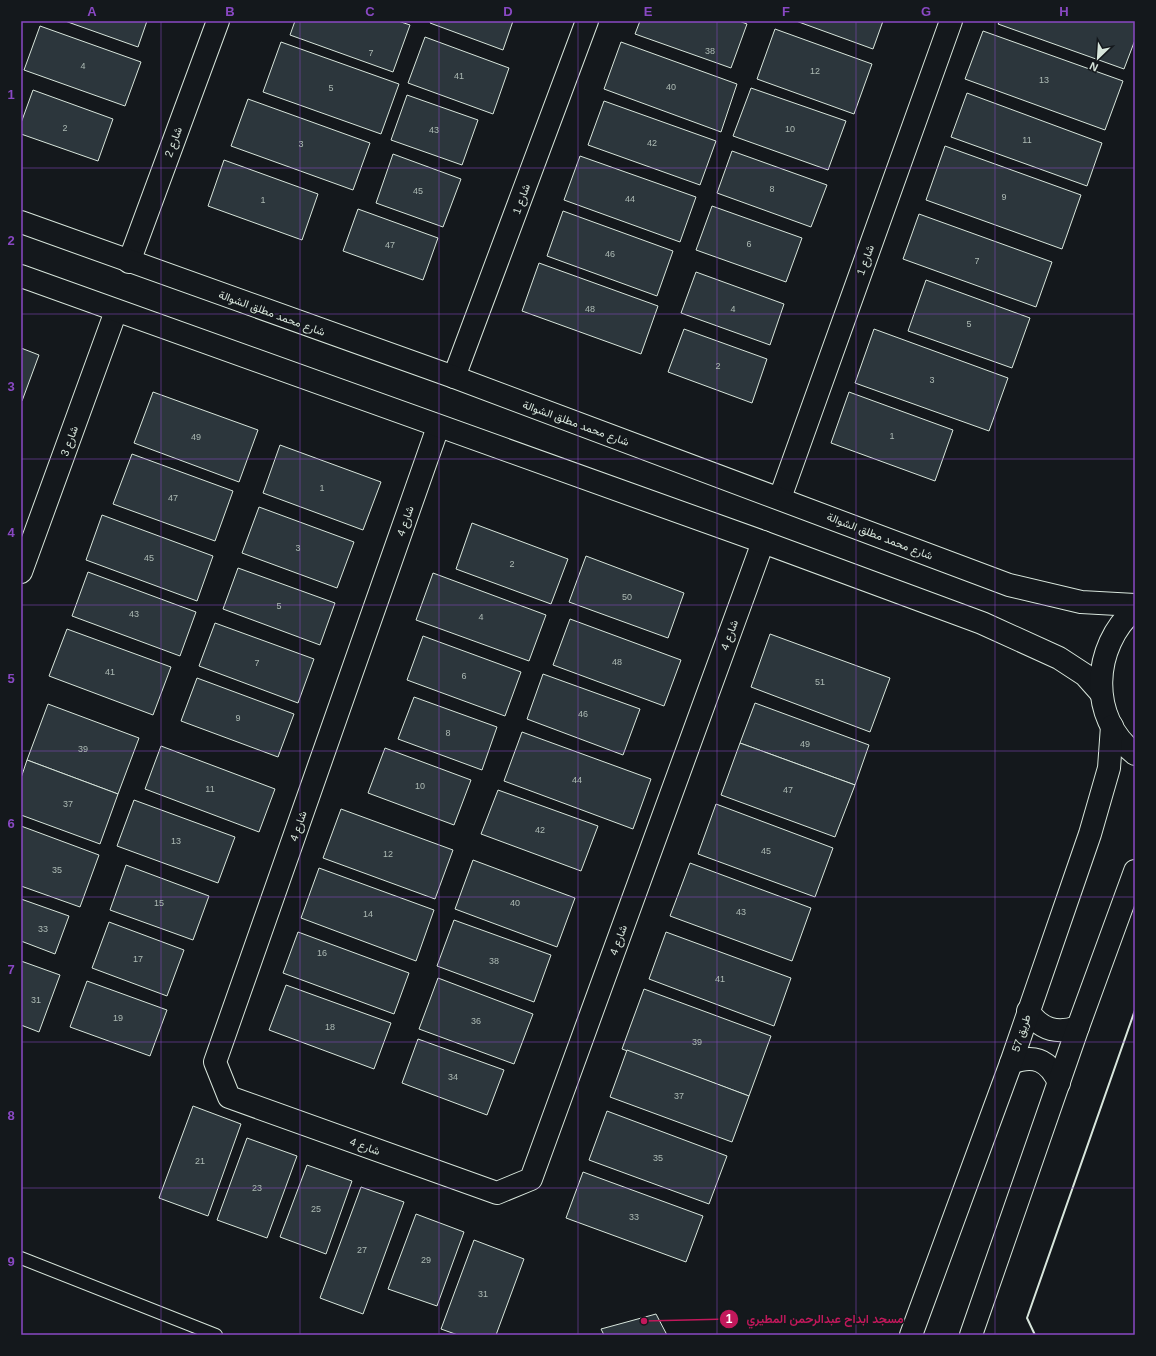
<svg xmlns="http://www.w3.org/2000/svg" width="1156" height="1356" viewBox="0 0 1156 1356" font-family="Arial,Vazirmatn,sans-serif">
  <rect width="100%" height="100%" fill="#14181c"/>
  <!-- building -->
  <g fill="#2c363c" stroke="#d8e6dc">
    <path d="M65,21h82l-9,26z"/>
    <path d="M295,21h103l12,4 -17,47 -103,-37z"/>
    <path d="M431,21h82l-10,29 -73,-27z"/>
    <path d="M640,21h99l8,3 -16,44 -96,-34z"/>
    <path d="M796,21h87l-10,28z"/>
    <path d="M1000,21h135v19l-11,29 -126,-45z"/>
    <path d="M40,26l101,36 -16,44 -101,-36z"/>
    <path d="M775,29l97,35 -18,50 -97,-35z"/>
    <path d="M983,31l140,50 -18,49 -140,-51z"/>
    <path d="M425,37l84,31 -16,46 -85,-31z"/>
    <path d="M281,42l118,42 -18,50 -118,-42z"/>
    <path d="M621,42l116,42 -16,48 -117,-43z"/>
    <path d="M751,88l95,33 -18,49 -95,-34z"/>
    <path d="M33,90l80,29 -15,42 -77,-27v-11z"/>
    <path d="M967,93l135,50 -15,43 -136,-49z"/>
    <path d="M407,95l71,25 -16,45 -71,-25z"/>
    <path d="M248,99l122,44 -17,47 -122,-44z"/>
    <path d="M604,101l112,40 -16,44 -112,-40z"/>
    <path d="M945,146l136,49 -19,54 -136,-49z"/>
    <path d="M732,151l95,34 -16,42 -94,-34z"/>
    <path d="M393,154l68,25 -18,48 -67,-24z"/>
    <path d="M580,156l116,41 -16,45 -116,-42z"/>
    <path d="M224,160l94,34 -16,46 -94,-34z"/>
    <path d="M712,206l90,32 -16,44 -90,-32z"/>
    <path d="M358,209l80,29 -15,42 -80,-29z"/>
    <path d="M563,211l110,40 -16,45 -110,-40z"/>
    <path d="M919,214l133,48 -16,45 -133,-48z"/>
    <path d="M539,263l119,43 -17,48 -119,-43z"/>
    <path d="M696,272l88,32 -14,41 -89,-32z"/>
    <path d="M926,280l104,38 -18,50 -104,-37z"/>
    <path d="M684,329l83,30 -15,44 -84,-31z"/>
    <path d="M874,329l134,49 -19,53 -134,-48z"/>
    <path d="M21,348l18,7 -17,46h-1z"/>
    <path d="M153,392l105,38 -19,52 -105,-39z"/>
    <path d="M849,392l104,38 -18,51 -104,-38z"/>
    <path d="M280,445l101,37 -18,48 -100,-37z"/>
    <path d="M132,454l101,37 -18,50 -102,-37z"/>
    <path d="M259,507l95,35 -17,46 -95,-35z"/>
    <path d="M102,515l111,41 -16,45 -111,-41z"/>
    <path d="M472,523l96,36 -17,45 -95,-35z"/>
    <path d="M586,556l98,37 -16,45 -99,-36z"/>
    <path d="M238,568l97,35 -15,42 -97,-36z"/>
    <path d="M88,572l108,40 -16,44 -108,-40z"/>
    <path d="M433,573l113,42 -17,46 -113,-41z"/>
    <path d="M570,619l111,41 -17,46 -111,-41z"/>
    <path d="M215,623l99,36 -16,44 -99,-37z"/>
    <path d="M67,629l104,38 -18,48 -104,-39z"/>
    <path d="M770,634l120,44 -20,54 -119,-45z"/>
    <path d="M423,636l98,36 -16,44 -98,-36z"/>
    <path d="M543,674l97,35 -17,46 -96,-36z"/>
    <path d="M197,678l97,36 -16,43 -97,-36z"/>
    <path d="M414,697l83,30 -15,43 -84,-31z"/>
    <path d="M755,703l114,42 -14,40 -115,-42z"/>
    <path d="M48,704l91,34 -21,56 -91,-34z"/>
    <path d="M522,732l129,47 -18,50 -129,-48z"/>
    <path d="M740,743l115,42 -20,52 -114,-42z"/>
    <path d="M161,746l114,43 -16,43 -114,-43z"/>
    <path d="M385,748l86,32 -17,45 -86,-32z"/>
    <path d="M27,760l91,34 -18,50 -79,-29v-37z"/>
    <path d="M498,790l100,36 -17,45 -100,-37z"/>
    <path d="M134,800l101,37 -17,46 -101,-37z"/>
    <path d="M716,804l117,44 -18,49 -117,-43z"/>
    <path d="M341,809l112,41 -18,49 -112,-41z"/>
    <path d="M21,826l78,29 -19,52 -59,-21z"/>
    <path d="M473,860l102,38 -18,49 -102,-38z"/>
    <path d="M690,863l121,45 -19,53 -122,-45z"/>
    <path d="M126,865l83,31 -16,44 -83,-30z"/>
    <path d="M319,868l115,42 -18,51 -115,-43z"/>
    <path d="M21,899l48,17 -14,38 -34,-13z"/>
    <path d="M454,920l97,35 -17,47 -97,-36z"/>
    <path d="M109,922l75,28 -17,46 -75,-28z"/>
    <path d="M298,932l111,41 -15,41 -111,-41z"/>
    <path d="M666,932l125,46 -17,48 -125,-47z"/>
    <path d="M21,961l39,14 -21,57 -18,-7z"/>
    <path d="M438,978l95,36 -19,50 -95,-35z"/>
    <path d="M87,981l80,29 -17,46 -80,-29z"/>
    <path d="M286,985l105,38 -17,46 -105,-39z"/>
    <path d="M644,989l127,47 -22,60 -127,-47z"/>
    <path d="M418,1039l86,31 -17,45 -85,-32z"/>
    <path d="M627,1050l122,46 -17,46 -122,-45z"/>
    <path d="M193,1106l48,18 -33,92 -49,-18z"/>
    <path d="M607,1111l120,45 -18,48 -120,-44z"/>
    <path d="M247,1138l50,18 -30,82 -50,-18z"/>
    <path d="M307,1165l45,16 -26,73 -46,-17z"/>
    <path d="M583,1172l120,44 -17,46 -120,-44z"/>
    <path d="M361,1187l43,15 -41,112 -43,-16z"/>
    <path d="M416,1214l48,18 -27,74 -49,-17z"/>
    <path d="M474,1240l50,19 -28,76h-38l-17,-6z"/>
    <path d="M656,1314l11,21h-63l-3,-6z"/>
  </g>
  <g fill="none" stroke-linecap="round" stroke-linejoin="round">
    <!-- lane casing -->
    <g stroke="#d8e6dc" stroke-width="14">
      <path id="lane" d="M21,1258l195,77"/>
    </g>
    <!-- street casing -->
    <g stroke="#d8e6dc" stroke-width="24">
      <g id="street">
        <path d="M129,262l89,-241"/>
        <path d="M454,377l133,-356"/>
        <path d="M438,427l-223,635 14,35 268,96 34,-14 232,-637"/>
        <path d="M780,498l171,-477"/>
        <path d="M21,572l95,-261"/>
      </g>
    </g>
    <!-- secondary casing -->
    <g stroke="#d8e6dc" stroke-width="24">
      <g id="secondary">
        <path d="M21,222l433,155 555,208 72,17 54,3"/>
        <path d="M21,276l742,266 219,81 77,35 26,17 16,18"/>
        <path d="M1135,609c-43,37 -47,109 0,145"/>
        <path d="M1028,1011c13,19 29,23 50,16"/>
        <path d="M1011,1063c23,-9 38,-3 48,20"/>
        <path d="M911,1335l100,-272 79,-229 19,-66 3,-42"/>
        <path d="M971,1335l107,-308 57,-156"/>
      </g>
    </g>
    <!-- lane -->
    <use href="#lane" stroke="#14181c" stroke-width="12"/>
    <!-- street -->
    <use href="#street" stroke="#14181c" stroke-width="22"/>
    <!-- secondary -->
    <use href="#secondary" stroke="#14181c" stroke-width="22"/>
    <!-- wall -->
    <path stroke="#d8e6dc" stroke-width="2" d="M1035,1335l-8,-17 108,-308"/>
  </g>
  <!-- grid -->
  <path fill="none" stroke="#8948c3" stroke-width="1" stroke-opacity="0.55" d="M161,21v1314M300,21v1314M439,21v1314M578,21v1314M717,21v1314M856,21v1314M995,21v1314M21,168h1114M21,314h1114M21,459h1114M21,605h1114M21,751h1114M21,897h1114M21,1042h1114M21,1188h1114"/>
  <g text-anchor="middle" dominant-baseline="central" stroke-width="3" stroke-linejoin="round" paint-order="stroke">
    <!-- number labels -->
    <g font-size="9" fill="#adbab4">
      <text x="710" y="51">38</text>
      <text x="371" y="53">7</text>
      <text x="83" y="66">4</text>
      <text x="815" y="71">12</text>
      <text x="459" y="76">41</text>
      <text x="1044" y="80">13</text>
      <text x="671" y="87">40</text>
      <text x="331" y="88">5</text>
      <text x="65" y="128">2</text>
      <text x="790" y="129">10</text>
      <text x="434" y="130">43</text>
      <text x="1027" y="140">11</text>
      <text x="652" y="143">42</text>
      <text x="301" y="144">3</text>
      <text x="772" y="189">8</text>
      <text x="418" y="191">45</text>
      <text x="1004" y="197">9</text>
      <text x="630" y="199">44</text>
      <text x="263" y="200">1</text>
      <text x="749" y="244">6</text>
      <text x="390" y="245">47</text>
      <text x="610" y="254">46</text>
      <text x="977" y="261">7</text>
      <text x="590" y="309">48</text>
      <text x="733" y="309">4</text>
      <text x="969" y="324">5</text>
      <text x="718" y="366">2</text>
      <text x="932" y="380">3</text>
      <text x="892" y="436">1</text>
      <text x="196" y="437">49</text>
      <text x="322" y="488">1</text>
      <text x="173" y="498">47</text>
      <text x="298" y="548">3</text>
      <text x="149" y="558">45</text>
      <text x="512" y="564">2</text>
      <text x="627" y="597">50</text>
      <text x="279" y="606">5</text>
      <text x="134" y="614">43</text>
      <text x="481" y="617">4</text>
      <text x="617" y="662">48</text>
      <text x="257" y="663">7</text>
      <text x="110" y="672">41</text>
      <text x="464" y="676">6</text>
      <text x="820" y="682">51</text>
      <text x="583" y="714">46</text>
      <text x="238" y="718">9</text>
      <text x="448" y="733">8</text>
      <text x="805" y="744">49</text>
      <text x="83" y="749">39</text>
      <text x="577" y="780">44</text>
      <text x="420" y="786">10</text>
      <text x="210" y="789">11</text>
      <text x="788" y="790">47</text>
      <text x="68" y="804">37</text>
      <text x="540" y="830">42</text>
      <text x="176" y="841">13</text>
      <text x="766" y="851">45</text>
      <text x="388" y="854">12</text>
      <text x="57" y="870">35</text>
      <text x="159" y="903">15</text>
      <text x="515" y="903">40</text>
      <text x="741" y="912">43</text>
      <text x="368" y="914">14</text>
      <text x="43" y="929">33</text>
      <text x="322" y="953">16</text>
      <text x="138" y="959">17</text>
      <text x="494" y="961">38</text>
      <text x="720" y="979">41</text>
      <text x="36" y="1000">31</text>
      <text x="118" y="1018">19</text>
      <text x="476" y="1021">36</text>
      <text x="330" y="1027">18</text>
      <text x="697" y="1042">39</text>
      <text x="453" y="1077">34</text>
      <text x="679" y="1096">37</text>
      <text x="658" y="1158">35</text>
      <text x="200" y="1161">21</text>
      <text x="257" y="1188">23</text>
      <text x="316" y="1209">25</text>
      <text x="634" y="1217">33</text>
      <text x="362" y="1250">27</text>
      <text x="426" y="1260">29</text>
      <text x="483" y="1294">31</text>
    </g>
    <!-- street labels -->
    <g font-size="11" fill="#d8e6dc" stroke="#14181c">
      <text transform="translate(173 142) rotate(-70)">شارع 2</text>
      <text transform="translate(521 199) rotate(-70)">شارع 1</text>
      <text transform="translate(865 260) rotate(-70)">شارع 1</text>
      <text transform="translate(272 313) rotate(20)">شارع محمد مطلق الشوالة</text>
      <text transform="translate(576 423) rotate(20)">شارع محمد مطلق الشوالة</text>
      <text transform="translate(69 441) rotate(-70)">شارع 3</text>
      <text transform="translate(405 521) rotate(-71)">شارع 4</text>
      <text transform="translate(880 536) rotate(21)">شارع محمد مطلق الشوالة</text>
      <text transform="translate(729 635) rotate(-70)">شارع 4</text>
      <text transform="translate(298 826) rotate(-71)">شارع 4</text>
      <text transform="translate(618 940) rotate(-70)">شارع 4</text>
      <text transform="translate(1021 1033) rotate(-72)">طريق 57</text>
      <text transform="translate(365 1146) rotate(20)">شارع 4</text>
    </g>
  </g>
  <!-- callouts -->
  <path fill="none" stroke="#c2185b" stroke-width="1.5" d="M644 1321L729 1319"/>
  <g fill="#c2185b" stroke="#14181c" stroke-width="1.5">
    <circle cx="644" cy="1321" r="4"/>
    <circle cx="729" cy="1319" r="10"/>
  </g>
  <g font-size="12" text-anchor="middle" font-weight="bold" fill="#fff">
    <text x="729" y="1323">1</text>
  </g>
  <g font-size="12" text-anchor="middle" font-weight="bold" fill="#c2185b" stroke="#14181c" stroke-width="3" stroke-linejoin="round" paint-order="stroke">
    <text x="825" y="1323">مسجد ابداح عبدالرحمن المطيري</text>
  </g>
  <!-- border -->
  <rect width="1156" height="1356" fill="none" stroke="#14181c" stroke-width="44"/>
  <!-- north arrow -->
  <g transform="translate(1098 58) rotate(205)" stroke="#14181c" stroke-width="3" paint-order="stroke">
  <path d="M0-3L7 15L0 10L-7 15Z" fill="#d8e6dc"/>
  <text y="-6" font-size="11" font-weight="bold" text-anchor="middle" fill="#d8e6dc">N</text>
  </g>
  <rect x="22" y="22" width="1112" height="1312" fill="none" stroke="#8948c3" stroke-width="1.5"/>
  <g font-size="13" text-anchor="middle" font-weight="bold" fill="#8948c3">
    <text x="92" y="16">A</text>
    <text x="230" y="16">B</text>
    <text x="370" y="16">C</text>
    <text x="508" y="16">D</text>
    <text x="648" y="16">E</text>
    <text x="786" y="16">F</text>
    <text x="926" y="16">G</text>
    <text x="1064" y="16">H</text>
    <text x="11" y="99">1</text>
    <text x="11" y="245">2</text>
    <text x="11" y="391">3</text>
    <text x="11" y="537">4</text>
    <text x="11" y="683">5</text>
    <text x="11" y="828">6</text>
    <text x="11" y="974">7</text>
    <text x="11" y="1120">8</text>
    <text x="11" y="1266">9</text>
  </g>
</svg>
